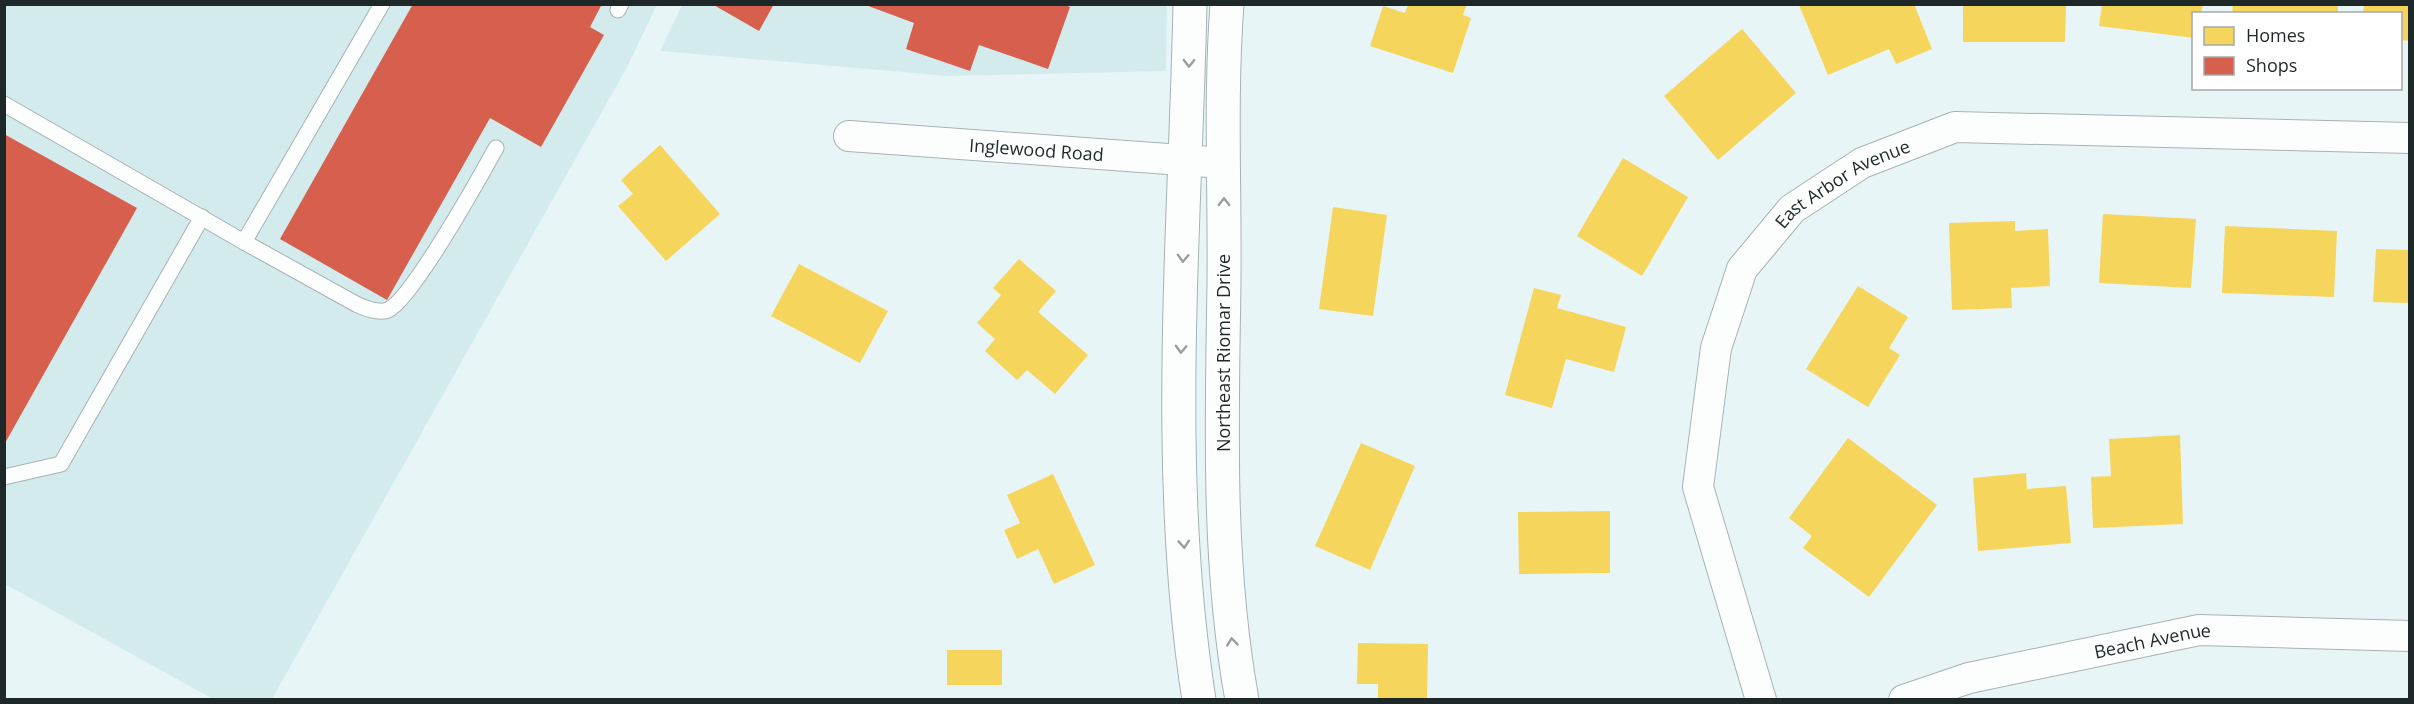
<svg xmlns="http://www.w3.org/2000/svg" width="2414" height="704" viewBox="0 0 2414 704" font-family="'Open Sans',sans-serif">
  <rect width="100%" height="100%" fill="#e8f5f6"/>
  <!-- built -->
  <g fill="#d3ebec">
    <path d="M5,5h652l-31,64 -354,630h-59l-208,-115z"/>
    <path d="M682,5h485l-1,66 -217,5 -289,-25z"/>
  </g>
  <!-- homes -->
  <g fill="#f6d55c">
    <path d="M1408,4h59l-4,11 8,3 -18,55 -83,-27 13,-40 22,7z"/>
    <path d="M1914,4l18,45 -36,15 -7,-15 -61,26 -29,-70z"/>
    <path d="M1963,4h103l-1,38h-102z"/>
    <path d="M2102,4h101l-2,10h-7v24l-95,-12z"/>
    <path d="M2233,4h105v10h-106z"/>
    <path d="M2364,4h46v37l-10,-1v-26h-37z"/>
    <path d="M1742,29l54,64 -78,67 -54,-64z"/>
    <path d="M660,145l60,69 -54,47 -48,-55 15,-12 -12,-14z"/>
    <path d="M1623,158l65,39 -46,79 -65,-40z"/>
    <path d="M1333,207l54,8 -14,101 -54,-7z"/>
    <path d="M2103,214l93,5 -5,69 -92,-5z"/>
    <path d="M2015,221v10l33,-2 2,57 -39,2 1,20 -60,2 -3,-87z"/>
    <path d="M2225,226l112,5 -3,66 -112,-4z"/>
    <path d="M2376,249l34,1v53l-37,-1z"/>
    <path d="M1019,259l37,32 -18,21 50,43 -33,39 -28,-24 -10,10 -32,-29 10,-12 -18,-16 24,-28 -8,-7z"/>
    <path d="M799,264l89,47 -28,52 -89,-47z"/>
    <path d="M1858,286l50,31 -19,31 11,7 -32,52 -62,-38z"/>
    <path d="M1534,288l27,7 -4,13 69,19 -12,45 -48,-13 -14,49 -47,-13z"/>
    <path d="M2180,435l3,89 -90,4 -2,-51 20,-1 -2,-37z"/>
    <path d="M1848,438l89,67 -68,92 -66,-49 9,-12 -23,-18z"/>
    <path d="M1361,443l54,23 -45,104 -55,-24z"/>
    <path d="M2026,473l1,16 39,-3 5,57 -93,8 -5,-73z"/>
    <path d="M1053,474l42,91 -41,19 -16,-35 -21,10 -13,-29 16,-7 -13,-28z"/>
    <path d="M1610,511v62l-91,1 -1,-62z"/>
    <path d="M1358,643l70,1 -1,56h-49v-16h-21z"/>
    <rect x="947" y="650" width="55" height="35"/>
  </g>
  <!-- shops -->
  <g fill="#d6604d">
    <path d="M413,4h189l-12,23 14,8 -63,112 -51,-29 -103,182 -107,-61z"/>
    <path d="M712,4h62l-15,27z"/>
    <path d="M863,4h199l8,3 -22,62 -69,-24 -9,26 -64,-22 8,-26z"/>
    <path d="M4,134l133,74 -133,237z"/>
  </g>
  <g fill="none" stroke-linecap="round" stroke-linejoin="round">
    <!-- service casing -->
    <g stroke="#a8b2b3" stroke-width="17">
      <g id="service">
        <path d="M618,10l3,-6"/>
        <path d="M4,104l240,138 138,-238"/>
        <path d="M244,242l112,62c9,4 22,10 32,6 24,-11 92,-133 108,-162"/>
        <path d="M4,477l57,-13 141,-247"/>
      </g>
    </g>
    <!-- minor casing -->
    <g stroke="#a8b2b3" stroke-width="32">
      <g id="minor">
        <path id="s1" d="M849,136l374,27"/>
        <path id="s2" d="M1761,700l-63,-213 18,-139 26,-79 50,-60 70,-46 93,-36 455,11"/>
        <path id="s3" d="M1904,700l65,-22 230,-48 211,6"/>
      </g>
    </g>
    <!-- tertiary casing -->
    <g stroke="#a8b2b3" stroke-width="35">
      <g id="tertiary">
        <path d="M1190,4c-5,231 -27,466 9,696"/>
        <path d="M1227,4c-7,93 -2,186 -3,278 -2,140 -7,279 18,418"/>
      </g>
    </g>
    <!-- service -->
    <use href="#service" stroke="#fcfefe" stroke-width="15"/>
    <!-- minor -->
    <use href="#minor" stroke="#fcfefe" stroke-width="30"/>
    <!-- tertiary -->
    <use href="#tertiary" stroke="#fcfefe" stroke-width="33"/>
  </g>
  <!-- one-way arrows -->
  <defs><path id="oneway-chevron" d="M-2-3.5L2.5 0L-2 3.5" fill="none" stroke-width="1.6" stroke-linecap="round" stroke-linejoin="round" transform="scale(1.5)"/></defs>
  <g stroke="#999e9e">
    <use href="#oneway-chevron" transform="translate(1189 63) rotate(91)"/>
    <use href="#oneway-chevron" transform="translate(1224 202) rotate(-90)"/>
    <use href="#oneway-chevron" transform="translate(1183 258) rotate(92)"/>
    <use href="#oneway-chevron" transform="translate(1181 349) rotate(92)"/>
    <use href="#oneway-chevron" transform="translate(1184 544) rotate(86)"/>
    <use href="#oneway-chevron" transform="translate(1232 642) rotate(-96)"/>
  </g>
  <g text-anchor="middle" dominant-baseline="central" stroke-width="6" stroke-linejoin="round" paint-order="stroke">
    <!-- street labels -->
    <g font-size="18" fill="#1f2828" stroke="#fff">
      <text stroke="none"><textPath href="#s1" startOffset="188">Inglewood Road</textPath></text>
      <text stroke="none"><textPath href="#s2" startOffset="580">East Arbor Avenue</textPath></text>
      <text transform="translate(1223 353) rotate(-90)">Northeast Riomar Drive</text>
      <text stroke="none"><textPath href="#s3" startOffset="256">Beach Avenue</textPath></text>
    </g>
  </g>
  <!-- border -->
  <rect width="2414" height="704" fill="none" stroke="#1f2828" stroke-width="12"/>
  <!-- legend -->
  <rect x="2192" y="12" width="210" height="78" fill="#ffffff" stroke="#a5a9a9" stroke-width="1.5"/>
  <rect x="2204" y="27" width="30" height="18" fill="#f6d55c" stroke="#a5a9a9" stroke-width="1.5"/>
  <text x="2246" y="42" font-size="18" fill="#1f2828">Homes</text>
  <rect x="2204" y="57" width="30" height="18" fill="#d6604d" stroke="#a5a9a9" stroke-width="1.5"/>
  <text x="2246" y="72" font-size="18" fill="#1f2828">Shops</text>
</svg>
